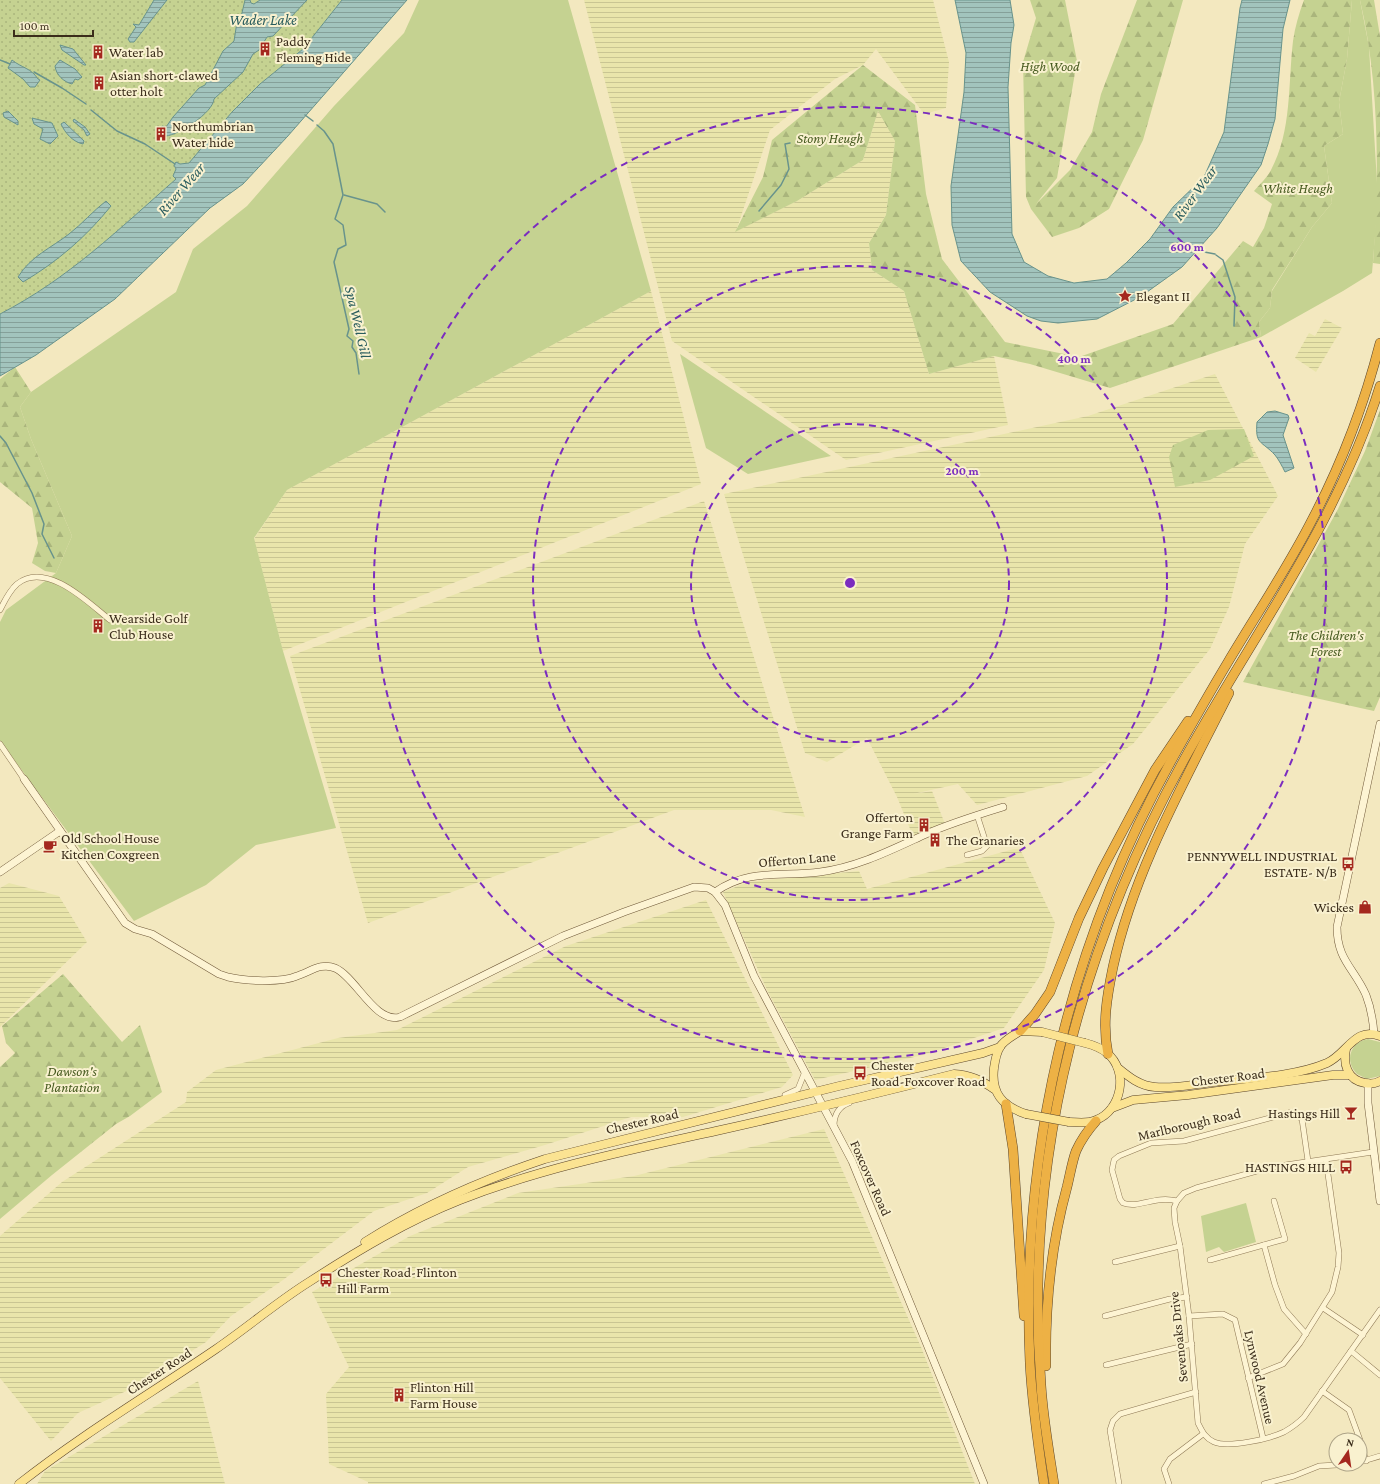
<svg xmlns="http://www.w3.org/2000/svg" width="1380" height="1484" viewBox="0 0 1380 1484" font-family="'Crimson Pro',serif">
  <defs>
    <pattern id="farmland-rules" width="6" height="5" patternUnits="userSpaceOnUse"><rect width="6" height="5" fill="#e9e5ab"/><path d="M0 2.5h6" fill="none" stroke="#c9c593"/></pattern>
    <pattern id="forest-firs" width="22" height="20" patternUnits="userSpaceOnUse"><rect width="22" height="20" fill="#c5d291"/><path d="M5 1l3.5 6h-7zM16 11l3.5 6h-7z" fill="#aab57c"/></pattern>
    <pattern id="park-dots" width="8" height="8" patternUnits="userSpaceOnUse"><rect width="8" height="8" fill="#c5d291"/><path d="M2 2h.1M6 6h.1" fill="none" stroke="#aab57c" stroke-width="1.8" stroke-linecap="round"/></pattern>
    <pattern id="water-rules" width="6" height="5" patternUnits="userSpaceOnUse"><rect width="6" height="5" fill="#a2c4bd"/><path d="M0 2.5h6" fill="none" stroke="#85a099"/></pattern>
  </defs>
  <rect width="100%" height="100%" fill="#f3e8bf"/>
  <!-- farmland -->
  <g fill="url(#farmland-rules)">
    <path d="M584,0h349l16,62 -3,46 -22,6 -48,-65 -13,16 -28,14 -65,51 -34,101 61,-30 66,-41 15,-49 17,30 -9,74 -17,28 3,27 32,21 25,83 65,-18 14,69 -162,35 -174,-119z"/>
    <path d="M651,291l50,193 -418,167 -29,-112 33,-49z"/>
    <path d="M1325,319l17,9 -26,44 -21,-14 14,-25 6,3z"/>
    <path d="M1215,374l63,122 -33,48 -16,63 -19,42 -77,95 -46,32 -110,29 -19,-21 -45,10 19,-3 13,33 -32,12 -16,-39 -30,-59 -40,24 -22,-9 -81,-259 364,-78z"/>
    <path d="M704,501l101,316 -34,-7h-97l-306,113 -78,-267z"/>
    <path d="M1014,849h6l35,74 -11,47 -40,58 -81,27 -108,25 -48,-90 -44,-98 25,-10 111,-11 8,18z"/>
    <path d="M9,883l50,13 28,46 -87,85v-139z"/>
    <path d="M706,900l87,175 -11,12 -99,30h-52l-86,28 -77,22 -41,26 -53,18 -91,69 -52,36 -25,26 -73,46 -55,25 -27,28 -51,-63v-142l62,-54 124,-80 1,-10 29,-22 122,-32 59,-8 169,-84z"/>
    <path d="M824,1129l97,218 54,137h-607v-2l-39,-18 -3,-70 23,-27 -37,-75 98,-56 108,-43 116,-17z"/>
    <path d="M198,1381l27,103h-188l8,-13z"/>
  </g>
  <!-- grass -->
  <g fill="#c5d291">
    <path d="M419,0h149l83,291 -364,199 -33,48 29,113 53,177 -80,17 -50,40 -72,36 -134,-180v-119l6,-12 50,-37 16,-37 -41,-97 -11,-32 11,-15 145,-100 17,-43 54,-43 87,-100 70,-73z"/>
    <path d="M1352,0h8l9,47 9,153 -6,73 -29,18 -82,46 -2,-15 11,-14 2,-17 40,-64 20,-24 -8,-57 19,-12 -4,-32 8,-43z"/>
    <path d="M680,354l151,102 -83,18 -42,-26z"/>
    <path d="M1368,1039l12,3v34l-13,3 -10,-5c-13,-13 -7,-32 11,-35z"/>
    <path d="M1246,1203l10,39 -32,10 -5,-5 -13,5 -5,-36z"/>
  </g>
  <!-- forest -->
  <g fill="url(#forest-firs)">
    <path d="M1030,0h35l12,61 -20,117 -21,26 34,-34 22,-38 9,-38 36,-94h46l-40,140 -34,69 -30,19 -27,9 -21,-28 -5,-12 -3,-135 13,-44z"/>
    <path d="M1304,0h48l-5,59 -8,43 4,32 -19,12 8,57 -20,24 -40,63 -2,18 -11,14 2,15 -151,51 -80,-24 -36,-8 -65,18 -25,-83 -32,-21 -3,-27 17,-28 9,-74 -17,-30 -15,49 -66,41 -62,31 28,-55 9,-37 91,-75 52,40 11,89 16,65 63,83 74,15 94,-33 70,-83 10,6 11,-19 8,-24 -18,-13c5,-6 13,-13 17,-21 21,-39 17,-86 22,-129 2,-14 6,-28 11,-41z"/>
    <path d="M1360,0h14l6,36v228l-7,-1c6,-87 7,-177 -13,-263z"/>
    <path d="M15,367l16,25 -11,15 11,32 41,97 -16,37 -11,-2 -13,-8 6,-20 -6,-35 -32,-26v-103z"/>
    <path d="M1380,410v287l-6,14 -131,-29 95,-173 27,-58z"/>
    <path d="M1244,429l10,27 -44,24 -35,7 -6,-30 4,-12 35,-15z"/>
    <path d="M63,974l59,68 18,-17 22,67 -32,24 -14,8 -64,51 -52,44v-152l15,-14 -9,-10 -4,-17z"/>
  </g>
  <!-- park -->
  <path fill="url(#park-dots)" d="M0,0h342l-39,49 -43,35 -28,28 -43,51 -9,1 -4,-1 -2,2 2,4 -3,7 3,3c-57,50 -108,100 -176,135z"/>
  <!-- water -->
  <g fill="url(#water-rules)" stroke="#68938c">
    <path d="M154,0h13l-33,42h-4l-2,-3 8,-12 -3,-3 6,1z"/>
    <path d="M245,0h5l1,3 3,1 6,-4h47l-34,36 -6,1 -8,13 -6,4 -10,18 -29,27c-1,14 -36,36 -48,37l-5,-6 1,-4 4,1 7,-10 26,-29 6,-3 18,-34 11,-10 3,-19 -5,-7 5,3 4,-1z"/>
    <path d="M342,0h65l-120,137 -44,47 -33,24 -95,91 -79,56 -36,21v-62c68,-35 119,-85 176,-135l-3,-3 3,-7 -2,-4 2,-3 4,2 9,-1 43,-51 28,-28 43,-35z"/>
    <path d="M955,0h55l4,25 -3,18 -3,44 4,147 12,28 24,14 26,7 33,-4 19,-16 24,-24 23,-32 31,-30 20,-45 16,-124 2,-8h48l-7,29 -8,90 -7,25 -7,21 -44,63 -35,39 -42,30 -43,22 -39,4 -17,-2 -14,-5 -37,-24 -29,-31 -9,-36 -1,-39 13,-94 2,-39z"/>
    <path d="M60,45l13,4 13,16h-2l-22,-15z"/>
    <path d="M12,60c10,8 19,8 26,19l2,1 -5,7h-5l-7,-8 -15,-11z"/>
    <path d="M60,60l15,9 7,8 -4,3 -3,-1 -3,5c-8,-2 -16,-9 -17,-18z"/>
    <path d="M8,111l10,10v4l-14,-8 -1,-4z"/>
    <path d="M32,118l20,5 6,13 -8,8 -10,-5 3,-10 -9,-5z"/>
    <path d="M74,119l11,8 5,7 -3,2 -3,-6 -11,-9z"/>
    <path d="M64,122l20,19 -1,3c-10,-2 -18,-11 -22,-20z"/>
    <path d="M106,201l5,5c-25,31 -54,56 -88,76l-5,-5c13,-21 33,-29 51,-43 13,-10 24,-23 37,-33z"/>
    <path d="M1275,411l13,4 1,3 -6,17 11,33 -9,4c-3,-6 -6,-12 -10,-17 -14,-15 -20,-10 -18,-33l10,-10z"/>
  </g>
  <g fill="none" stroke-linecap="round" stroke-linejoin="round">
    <!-- stream -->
    <g stroke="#68938c" stroke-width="1.5">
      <path d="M0,60l10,4"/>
      <path d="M34,72l28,16 24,16"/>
      <path d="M91,110l26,21 28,13 30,20"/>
      <path d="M305,115l8,6"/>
      <path d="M317,125l7,6 9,13 10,51 -8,24 8,6 3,20 -8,4 -4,13 15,67 -2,7 6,5 -1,6 4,6 3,21"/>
      <path d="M344,195l33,9 8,8"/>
      <path d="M759,211l22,-26 8,-16 -4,-25 5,-1"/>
      <path d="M1197,248l2,3 16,3"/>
      <path d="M1216,255l7,5 12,37 -1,29"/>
      <path d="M0,436l6,7 26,50 12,31 -2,10 12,24"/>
    </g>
    <!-- street casing -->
    <g stroke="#8e7855" stroke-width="6">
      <g id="street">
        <path d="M0,610c4,-8 9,-19 17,-26 29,-24 72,19 93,36"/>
        <path d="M0,744l24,35"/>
        <path d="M967,855l15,-4 5,-5 -10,-31"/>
        <path d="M785,1095l13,-6 6,-15"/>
        <path d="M834,1126c0,-11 4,-19 15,-23"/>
        <path d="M1373,1152l-101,15 -76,21 -12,5 -7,8 -3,7 1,14 5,24 9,70 9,107c4,8 7,15 16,19 15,6 55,-3 70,-10 7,-4 14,-9 20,-15l76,-107"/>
        <path d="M1177,1201c-22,-6 -38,8 -54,2l-3,-4 -8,-29 2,-10 5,-4 32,-13 33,-2 108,-29 10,7 6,42"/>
        <path d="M1264,1245l11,40 9,24 22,25"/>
        <path d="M1210,1260l75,-21 -11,-38"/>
        <path d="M1115,1262l65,-16"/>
        <path d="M1323,1308l40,27"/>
        <path d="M1105,1316l65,-17 17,-2"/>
        <path d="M1189,1316l34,-2 12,6 28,118"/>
        <path d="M1351,1351l29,24"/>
        <path d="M1106,1365l86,-21"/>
        <path d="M1248,1378l35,-14 17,-21 32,-51 6,-25 1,-14 -13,-93"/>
        <path d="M1322,1391l27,19 11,30"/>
        <path d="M1360,1441l6,20"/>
        <path d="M1360,1462l20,-6"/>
        <path d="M1119,1484l-9,-54 3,-9 7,-7 76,-22"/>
        <path d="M1169,1484l-5,-15 6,-10 33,-25"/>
        <path d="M1264,1484l30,-8 25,-10 35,-2"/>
      </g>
    </g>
    <!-- secondary casing -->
    <g stroke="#6f5838" stroke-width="8">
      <g id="secondary">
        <path d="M24,779l101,144 10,6 17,5 67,40 9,3c17,4 53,6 69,-1 13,-4 24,-14 38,-8 21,9 40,56 65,49l163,-81 61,-24 70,-25 14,1 7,4 10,13 29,71 98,185 132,323"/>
        <path d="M0,872l60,-41"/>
        <path d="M715,892c34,-24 67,-15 105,-20 38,-5 71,-22 106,-38 25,-11 51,-19 77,-27"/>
        <path d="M1374,1034c-1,-14 -3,-26 -8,-39 -12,-27 -29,-35 -29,-68l43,-203"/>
        <path d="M1368,1083v20l12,98"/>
      </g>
    </g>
    <!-- primary casing -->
    <g stroke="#5b452a" stroke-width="9">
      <g id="primary">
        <path d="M1346,1049c-3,15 1,31 19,34 5,1 10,1 15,-2"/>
        <path d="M1118,1068c11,9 22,18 37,19 19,2 40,-3 58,-5 36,-4 81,-5 114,-19 20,-9 28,-37 53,-27"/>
        <path d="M1112,1108l21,-8 55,-5 145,-20h16"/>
        <path d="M1026,1114c-24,-8 -35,-21 -32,-46 1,-7 2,-15 6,-21 4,-7 13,-11 20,-16l22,1"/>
        <path d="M1069,1122c9,0 19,2 27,-2 26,-10 33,-49 11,-67 -6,-5 -14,-8 -22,-10"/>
        <path d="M365,1242c57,-36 117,-62 180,-83l294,-73 144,-33 17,-6"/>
        <path d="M19,1484c62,-49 131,-90 197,-135 32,-22 61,-47 93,-67 48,-31 98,-61 151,-82 82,-32 170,-50 256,-69 80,-18 159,-37 238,-57 16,1 27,6 40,15"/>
      </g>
    </g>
    <!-- highway casing -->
    <g stroke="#5b452a" stroke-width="10">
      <g id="highway">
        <path d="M1020,1031l15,-17 15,-22 29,-74 24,-50 52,-98 33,-49"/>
        <path d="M1108,1054c-6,-30 -1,-58 5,-87 21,-97 72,-186 116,-274"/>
        <path d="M1006,1104l7,45 11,167"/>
        <path d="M1046,1366c-1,-60 5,-121 21,-179 3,-12 5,-25 9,-36 5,-11 12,-21 20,-30"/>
        <path d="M1044,1484c-6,-40 -12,-81 -14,-121 -10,-209 39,-418 140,-600 19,-34 38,-68 58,-101 28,-47 59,-93 84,-142 30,-57 52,-115 68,-177"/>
        <path d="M1054,1484c-5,-33 -11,-66 -13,-99 -18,-231 42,-452 157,-650 65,-114 143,-222 182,-349"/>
      </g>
    </g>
    <!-- street -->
    <use href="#street" stroke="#fdf4d3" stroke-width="5"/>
    <!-- secondary -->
    <use href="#secondary" stroke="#fdf4d3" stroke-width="7"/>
    <!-- primary -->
    <use href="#primary" stroke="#fbe392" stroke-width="8"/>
    <!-- highway -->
    <use href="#highway" stroke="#edb145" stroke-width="9"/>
    <!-- primary-bridge casing -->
    <g stroke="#5b452a" stroke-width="9" stroke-linecap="butt">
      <g id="primary-bridge">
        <path d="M1042,1032l43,11"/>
        <path d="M1026,1114l43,8"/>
      </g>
    </g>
    <!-- primary-bridge -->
    <use href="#primary-bridge" stroke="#fbe392" stroke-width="8"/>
  </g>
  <!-- distance rings -->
  <g fill="none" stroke="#7b2cbf" stroke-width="2" stroke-dasharray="7 5">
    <circle cx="850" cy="583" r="159"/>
    <circle cx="850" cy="583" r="317"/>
    <circle cx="850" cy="583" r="476"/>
  </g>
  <!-- icons -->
  <defs>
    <g id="building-bare" transform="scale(1.08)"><path d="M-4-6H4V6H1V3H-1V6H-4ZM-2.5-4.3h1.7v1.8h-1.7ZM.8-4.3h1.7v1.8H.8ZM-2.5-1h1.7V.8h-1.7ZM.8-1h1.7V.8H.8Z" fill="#a4281e" stroke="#f9f1cf" stroke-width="2.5" paint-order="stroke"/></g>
    <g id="sight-bare" transform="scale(1.08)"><path d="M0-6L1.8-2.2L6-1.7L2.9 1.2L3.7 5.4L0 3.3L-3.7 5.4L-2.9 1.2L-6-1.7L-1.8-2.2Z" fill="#a4281e" stroke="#f9f1cf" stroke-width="2.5" paint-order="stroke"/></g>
    <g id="cafe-bare" transform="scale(1.08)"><path d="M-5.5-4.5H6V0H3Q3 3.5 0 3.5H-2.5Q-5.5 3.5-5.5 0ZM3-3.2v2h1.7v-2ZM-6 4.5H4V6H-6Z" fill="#a4281e" stroke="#f9f1cf" stroke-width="2.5" paint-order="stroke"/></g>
    <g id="bus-bare" transform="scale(1.08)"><path d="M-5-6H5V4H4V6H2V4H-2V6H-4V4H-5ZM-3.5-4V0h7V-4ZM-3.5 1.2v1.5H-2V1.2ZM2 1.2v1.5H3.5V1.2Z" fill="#a4281e" stroke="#f9f1cf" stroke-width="2.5" paint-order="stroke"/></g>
    <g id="shop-bare" transform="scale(1.08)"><path d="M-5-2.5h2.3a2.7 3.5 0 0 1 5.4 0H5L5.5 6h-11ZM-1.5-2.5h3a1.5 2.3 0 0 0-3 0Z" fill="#a4281e" stroke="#f9f1cf" stroke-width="2.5" paint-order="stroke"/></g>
    <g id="bar-bare" transform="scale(1.08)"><path d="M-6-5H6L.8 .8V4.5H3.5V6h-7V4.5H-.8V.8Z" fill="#a4281e" stroke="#f9f1cf" stroke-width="2.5" paint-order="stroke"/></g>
  </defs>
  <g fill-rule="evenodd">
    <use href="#building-bare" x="265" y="49"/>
    <use href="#building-bare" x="98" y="52"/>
    <use href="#building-bare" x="99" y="83"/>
    <use href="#building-bare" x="161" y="134"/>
    <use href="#sight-bare" x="1125" y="296"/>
    <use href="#building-bare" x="98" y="626"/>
    <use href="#building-bare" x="924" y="825"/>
    <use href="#building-bare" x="935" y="840"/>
    <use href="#cafe-bare" x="50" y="846"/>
    <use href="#bus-bare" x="1348" y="864"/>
    <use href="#shop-bare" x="1365" y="907"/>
    <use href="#bus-bare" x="860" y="1073"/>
    <use href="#bar-bare" x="1351" y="1113"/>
    <use href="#bus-bare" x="1346" y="1167"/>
    <use href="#bus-bare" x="326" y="1280"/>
    <use href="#building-bare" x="399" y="1395"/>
  </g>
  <g text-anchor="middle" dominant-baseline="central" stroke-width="4" stroke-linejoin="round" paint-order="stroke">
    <!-- poi labels -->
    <g font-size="14" fill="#3b2d1b" stroke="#f9f1cf" text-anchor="start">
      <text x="276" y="41">Paddy<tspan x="276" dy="16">Fleming Hide</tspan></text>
      <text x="109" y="52">Water lab</text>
      <text x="110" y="75">Asian short-clawed<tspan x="110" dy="16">otter holt</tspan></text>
      <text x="172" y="126">Northumbrian<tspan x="172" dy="16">Water hide</tspan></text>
      <text x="1136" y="296">Elegant II</text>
      <text x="109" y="618">Wearside Golf<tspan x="109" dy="16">Club House</tspan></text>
      <text x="913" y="817" text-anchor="end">Offerton<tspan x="913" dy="16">Grange Farm</tspan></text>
      <text x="61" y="838">Old School House<tspan x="61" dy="16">Kitchen Coxgreen</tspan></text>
      <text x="946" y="840">The Granaries</text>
      <text x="1337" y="856" text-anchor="end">PENNYWELL INDUSTRIAL<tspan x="1337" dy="16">ESTATE- N/B</tspan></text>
      <text x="1354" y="907" text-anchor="end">Wickes</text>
      <text x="871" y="1065">Chester<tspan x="871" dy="16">Road-Foxcover Road</tspan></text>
      <text x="1340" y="1113" text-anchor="end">Hastings Hill</text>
      <text x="1335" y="1167" text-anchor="end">HASTINGS HILL</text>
      <text x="337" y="1272">Chester Road-Flinton<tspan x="337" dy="16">Hill Farm</tspan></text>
      <text x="410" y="1387">Flinton Hill<tspan x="410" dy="16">Farm House</tspan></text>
    </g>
    <!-- park labels -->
    <g font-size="14" font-style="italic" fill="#465a1f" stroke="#f9f1cf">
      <text x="1050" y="66">High Wood</text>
      <text x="830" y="138">Stony Heugh</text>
      <text x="1298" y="188">White Heugh</text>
      <text x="1326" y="635">The Children's<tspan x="1326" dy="16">Forest</tspan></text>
      <text x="72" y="1071">Dawson's<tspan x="72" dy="16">Plantation</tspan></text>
    </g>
    <!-- street labels -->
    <g font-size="14" fill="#3b2d1b" stroke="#f9f1cf">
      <text transform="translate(797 859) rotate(-5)">Offerton Lane</text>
      <text transform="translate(1228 1077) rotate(-7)">Chester Road</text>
      <text transform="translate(642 1121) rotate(-13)">Chester Road</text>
      <text transform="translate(1189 1124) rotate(-13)">Marlborough Road</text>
      <text transform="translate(871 1178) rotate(66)">Foxcover Road</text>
      <text transform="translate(1178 1337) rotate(-96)">Sevenoaks Drive</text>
      <text transform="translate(159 1371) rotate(-33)">Chester Road</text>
      <text transform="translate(1260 1377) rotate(77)">Lynwood Avenue</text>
    </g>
    <!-- water labels -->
    <g font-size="15" font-style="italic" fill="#295c5d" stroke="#f9f1cf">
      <text x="263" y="20">Wader Lake</text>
      <text transform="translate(181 189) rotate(-49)">River Wear</text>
      <text transform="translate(1195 193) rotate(-54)">River Wear</text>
      <text transform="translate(358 322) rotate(77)">Spa Well Gill</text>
    </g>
  </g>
  <circle cx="850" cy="583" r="6" fill="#7b2cbf" stroke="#f9f1cf" stroke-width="2"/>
  <g font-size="12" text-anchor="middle" font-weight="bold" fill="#7b2cbf" stroke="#f9f1cf" stroke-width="4" stroke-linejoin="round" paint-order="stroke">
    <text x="1187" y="251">600 m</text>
    <text x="1074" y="363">400 m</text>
    <text x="962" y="475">200 m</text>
  </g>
  <!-- north arrow -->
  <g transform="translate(1348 1452) rotate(13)"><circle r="19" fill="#f9f1cf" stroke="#ada387"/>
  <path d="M0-3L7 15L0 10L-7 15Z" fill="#a4281e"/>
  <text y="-6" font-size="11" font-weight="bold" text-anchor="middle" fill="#3b2d1b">N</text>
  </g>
  <!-- scale -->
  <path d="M14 30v6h79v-6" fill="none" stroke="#3b2d1b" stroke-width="2"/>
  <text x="20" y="30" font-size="12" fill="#3b2d1b" stroke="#f9f1cf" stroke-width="3" paint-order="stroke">100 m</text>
</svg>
